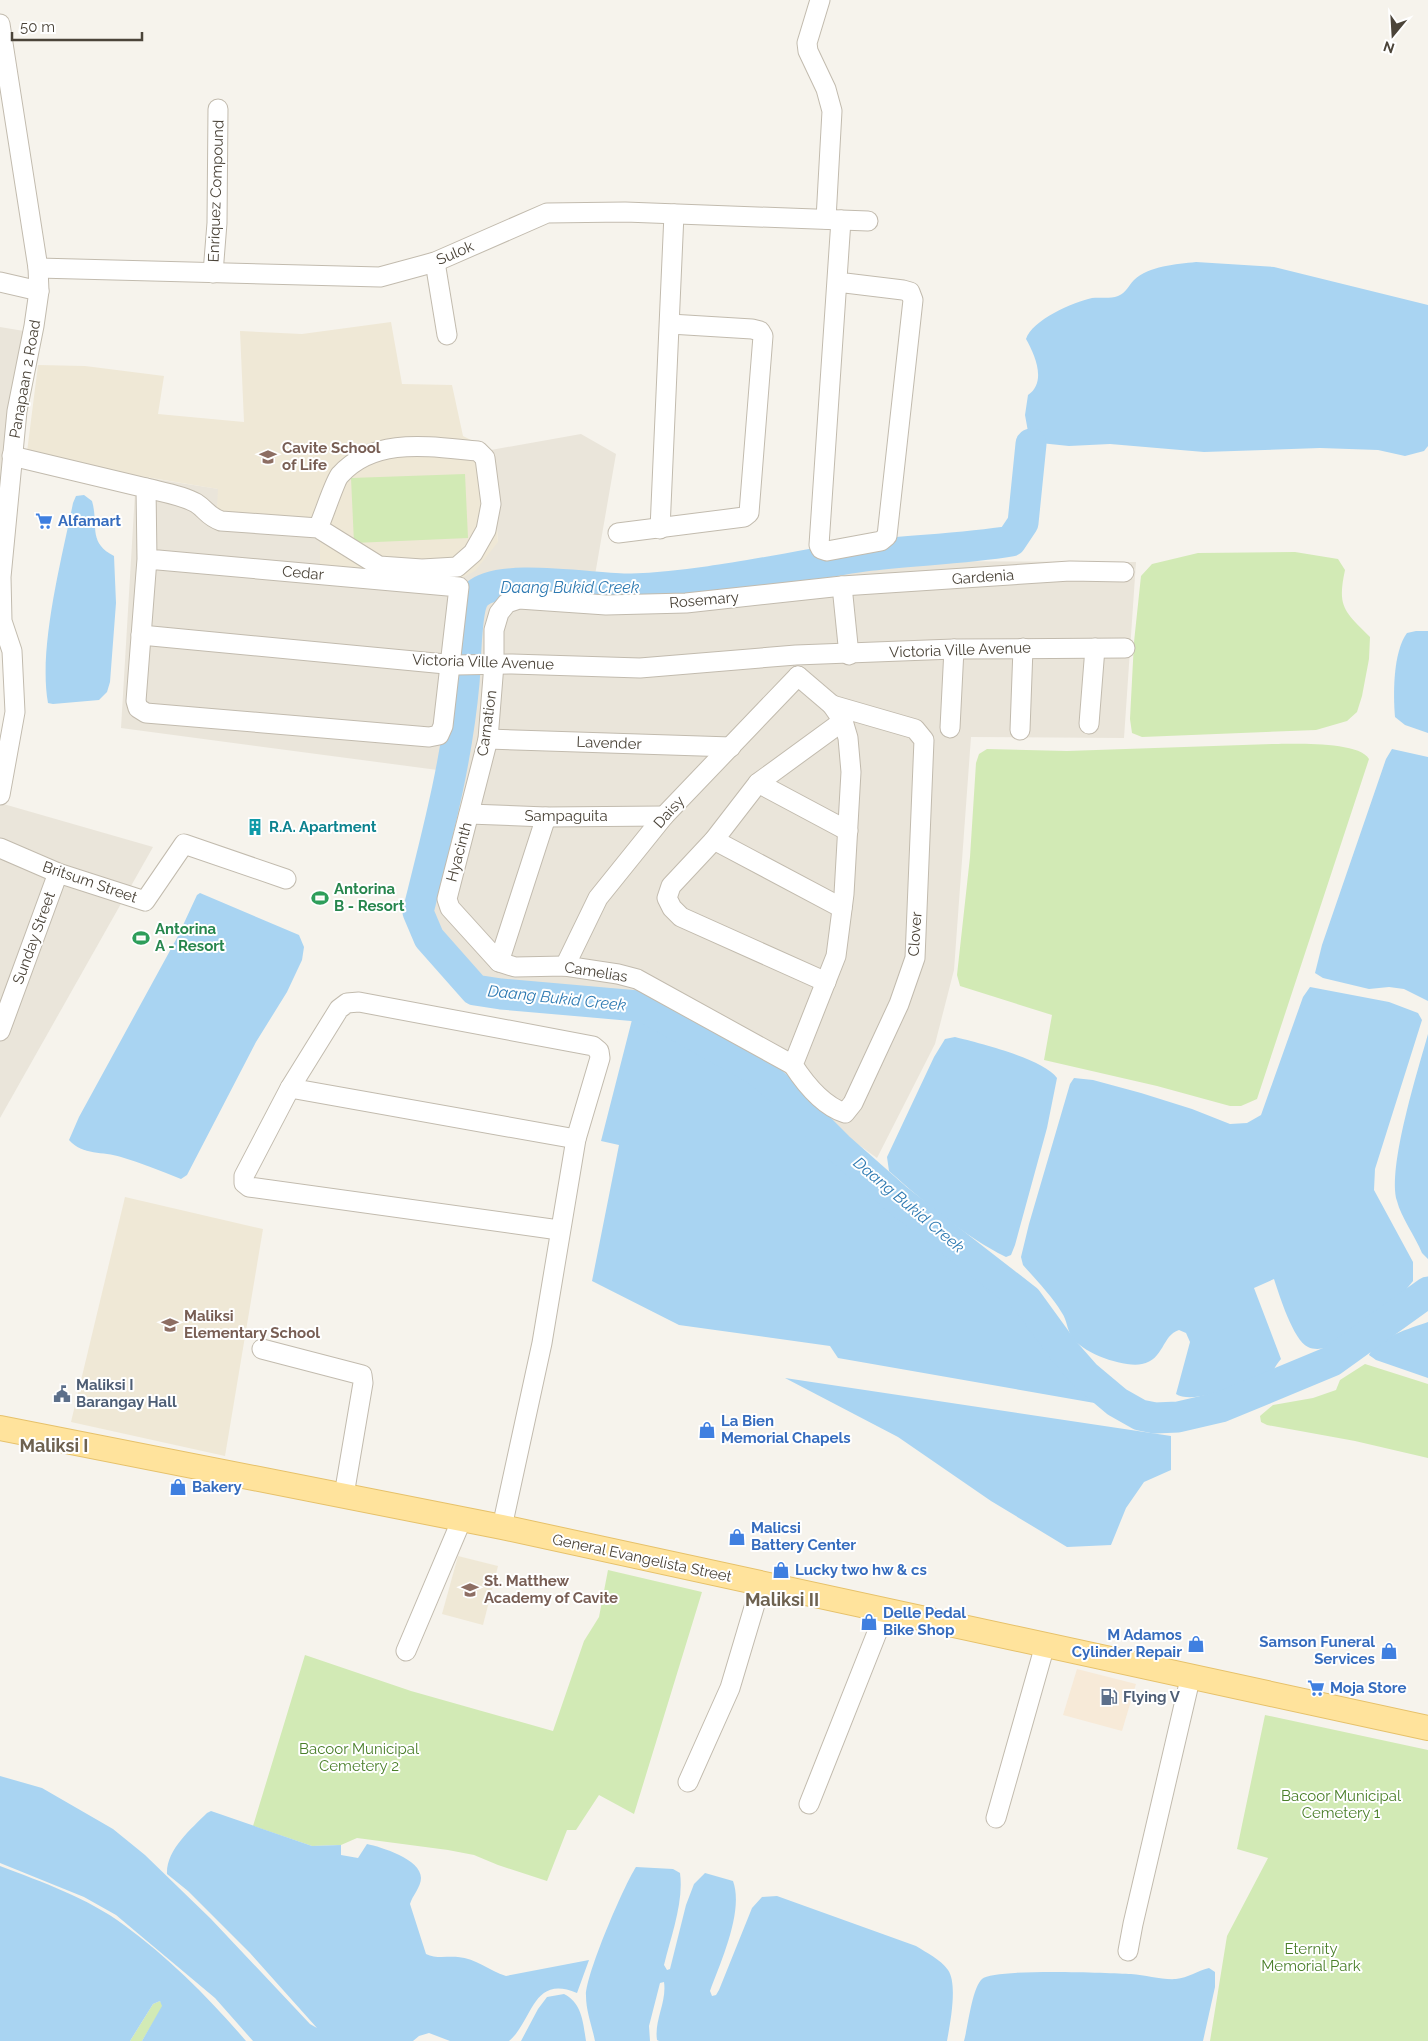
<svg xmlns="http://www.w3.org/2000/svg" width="1428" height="2041" viewBox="0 0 1428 2041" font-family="Raleway,sans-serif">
  <rect width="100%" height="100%" fill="#f6f3ec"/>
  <!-- residential -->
  <g fill="#eae5da">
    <path d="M0,327l24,4 -24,170z"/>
    <path d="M581,434l35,20 -21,121h-58l-53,9 -16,9 -10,66 17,2 8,-65 15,-5 74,-7 117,5 131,-20 78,-8 238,1 -12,176 -153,-1 -17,233 -19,74 -58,114 -63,-45 -21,-33 -65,-36 -90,-44 -159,-13 -51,-68 40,-161 7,-73 -19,-3 -11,89 -324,-43 15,-252 83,13 -3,35 104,10v36l178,-28 -7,-92z"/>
    <path d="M0,803l153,44 -153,271z"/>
  </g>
  <!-- commercial -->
  <path fill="#f7ead8" d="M1077,1669l59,15 -14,47 -59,-16z"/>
  <!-- education -->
  <g fill="#efe8d6">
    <path d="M391,322l11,62 50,1 11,51 28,14 7,92 -23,29 -23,12 -132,-13v-36l-104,-10 2,-35 -157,-26 -34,-11 11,-87 47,1 79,10 -6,38 86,8 -4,-91 62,3z"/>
    <path d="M125,1197l138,32 -38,227 -154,-34z"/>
    <path d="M458,1556l40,10 -15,59 -41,-11z"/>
  </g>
  <!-- green -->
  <g fill="#d2eab5">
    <path d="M465,474l3,64 -114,5 -3,-65z"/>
    <path d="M1295,552l43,7 7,11c-8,37 -1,41 25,67l-1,22 -7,37 -5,16 -10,9 -31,9 -174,7 -10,-4 -2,-14 4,-77 7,-66 11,-12 46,-11z"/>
    <path d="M1272,744c20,0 87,-3 97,15l-112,340 -16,7h-11l-73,-20 -113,-26 8,-45 -92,-29 -3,-11 13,-118 6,-94 3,-9 8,-5 80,2z"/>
    <path d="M1365,1364l63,20v74l-73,-17 -88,-16 -6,-3 -1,-6 13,-11 40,-7 23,-8 4,-10z"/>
    <path d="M608,1570l94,22 -68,222 -35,-19 -23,35h-9l-20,51 -49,-16 -24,-10 -26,-5 -91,-12 -16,7 -29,1 -59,-20 52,-171 106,36 142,40 31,-90 15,-24z"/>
    <path d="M1265,1715l163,35v291h-218l17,-105 41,-78 -31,-9z"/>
    <path d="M160,2001l3,5 -21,35h-12l23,-37z"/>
  </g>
  <!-- water -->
  <g fill="#a9d4f2">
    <path d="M1196,262l78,5 154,38v141l-4,5 -19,5 -27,-6 -58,-2 -116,4 -94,-8 -41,2 -29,-3 -11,-6 -4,-22 3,-20c19,-13 7,-40 -2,-56 6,-19 47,-37 66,-41 8,-1 18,1 26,-2 9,-4 10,-10 16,-16 15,-14 42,-16 62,-18z"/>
    <path d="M84,495l8,6c7,24 -5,41 22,55l2,47 -6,79 -3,10 -8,8 -46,4 -5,-1c-10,-55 14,-145 25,-200l3,-7z"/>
    <path d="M1416,631h12v102l-23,-8 -10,-8c-2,-23 -2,-65 12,-84z"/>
    <path d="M1392,749l36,8v244l-24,-12 -15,-2 -20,2 -46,-11 -8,-5 7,-28 64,-186z"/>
    <path d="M200,893l99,42 5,12 -2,13 -15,32 -31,50 -69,133 -6,4c-20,-8 -40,-16 -60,-22 -18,-6 -38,-1 -52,-17l10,-23 99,-181 19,-41z"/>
    <path d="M1310,987l79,15 29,11 4,7 -47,149 -1,21 39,72v19c-6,7 -12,16 -19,23 -15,16 -64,54 -86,43 -15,-7 -29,-53 -34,-68l-20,9 27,71c-3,3 -5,7 -7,10 -17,12 -80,37 -98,25l14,-52 -4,-9 -7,-3c-17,5 -15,30 -37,34 -18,4 -60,-11 -70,-27 -5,-7 -5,-17 -10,-24 -10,-17 -26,-33 -39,-48l-2,-8 8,-33 41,-140 4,-6 19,2 48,13 51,16 38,15 17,-1 14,-8 42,-118z"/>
    <path d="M635,1008l143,84 74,84 294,236 -308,-54 -8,-12 -151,-21 -87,-44 27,-136 -18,-4z"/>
    <path d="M1428,1034v225l-6,-6c-7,-17 -21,-36 -25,-52 -10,-33 21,-131 31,-167z"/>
    <path d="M955,1037c24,6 89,22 102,41l-10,50 -32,117 -4,10 -5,2c-42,-21 -82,-55 -117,-86l-2,-14 47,-100 11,-18z"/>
    <path d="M1428,1322v56l-52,-18 -7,-5c7,-17 42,-27 59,-33z"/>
    <path d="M785,1378l386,58v34l-27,12 -18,26 -15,37 -44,2 -76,-46 -93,-64z"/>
    <path d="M0,1776l42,12 71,41 32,26 66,64 99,105 7,4 -67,-75 -62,-62 -21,-17c-1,-24 24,-45 40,-61l4,-2 101,35 29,-1v10l17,3 9,-14c14,3 54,15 54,34 0,9 -9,18 -11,26l16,50c10,5 21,2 32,3 18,1 31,14 48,19l83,-16 -12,33c-45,-19 -44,28 -68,48h-59l-21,-8 -10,3 -6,5h-160l-38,-43 -99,-83 -32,-18 -84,-34z"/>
    <path d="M0,1866c42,16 88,32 124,59 45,33 86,74 122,116h-104l20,-35 -2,-5 -7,3 -23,37h-130z"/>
    <path d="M636,1867l37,2 7,4c4,29 -9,63 -16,92l3,5 3,-1 16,-64 8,-21 11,-11 28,8c11,30 -12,80 -23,110l2,5 4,-1 3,-5 33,-82 10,-11 15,-1 139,50c11,7 24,13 32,24 10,14 2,54 -1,71h-288l-2,-1c-3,-20 10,-38 7,-58l-4,1 -11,43 1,15h-55c-3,-15 -9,-30 -9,-45 -1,-20 38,-111 50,-129z"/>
    <path d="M1209,1968l6,4v15l-12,54h-239c4,-14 8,-53 18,-62 12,-11 127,-6 149,-5 15,1 31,6 45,5 12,-1 21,-8 33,-11z"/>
    <path d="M564,1994c18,9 19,28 22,47h-65l17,-32 9,-12z"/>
  </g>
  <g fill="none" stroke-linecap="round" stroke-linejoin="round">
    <!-- river -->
    <path stroke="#a9d4f2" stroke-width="31" d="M1031,444l-8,79 -12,18c-48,8 -98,9 -147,15 -77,11 -154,30 -232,33 -33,1 -132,-17 -155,5 -12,11 -11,70 -13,89 -7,78 -27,153 -46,229l11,26 46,52 26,4 137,12 10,3 109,61 24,20 57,57 60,53 129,100 37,51 22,25 31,26 23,13 15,3 23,-1 43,-10 111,-46 96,-69"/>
    <!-- minor casing -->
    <g stroke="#c2bbae" stroke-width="21">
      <g id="minor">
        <path d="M820,0l-13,43 1,8 18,38 6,22 -6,108"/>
        <path d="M0,24l38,244 1,23 -5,35 -17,85 -16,166 1,44 10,30 3,61 -15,83"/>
        <path d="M435,262l12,73"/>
        <path d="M38,268l342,9 55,-15 112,-49 78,-1 243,9"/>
        <path d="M213,273l4,-50 1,-114"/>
        <path d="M0,282l39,9"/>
        <path d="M837,282l66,8 7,2 3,8 -26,236 -6,5 -54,10 -6,-2 -2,-4 22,-325"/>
        <path d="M12,456l134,32 1,71 -11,142 2,7 8,5 283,24 10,-2 4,-9 16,-139 -312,-28"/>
        <path d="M146,488c16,4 36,7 50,15 11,7 11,13 25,18l97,7 61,38 43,3 35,-2 16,-14 13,-23 5,-26 -6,-46 -7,-7c-47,-4 -103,-15 -138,24 -5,5 -17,43 -22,53"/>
        <path d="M660,529l14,-315"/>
        <path d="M618,533l126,-16 5,-4 14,-177 -3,-5 -8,-2 -82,-5"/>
        <path d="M842,586l7,69"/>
        <path d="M141,635l315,30 56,-1 128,4 156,-13 158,-6 171,-1"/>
        <path d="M798,676l34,29"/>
        <path d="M832,705l83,24 9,11 -9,218 -16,46 -46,99 -8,10c-22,-7 -39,-28 -52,-48l43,-109 8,-62 7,-122 -3,-34 -5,-17z"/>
        <path d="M1089,724l6,-76"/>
        <path d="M950,728l4,-79"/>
        <path d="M1020,730l3,-82"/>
        <path d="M488,739l243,8"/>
        <path d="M758,783l90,48"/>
        <path d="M469,814l77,3 118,-1"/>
        <path d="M714,840l128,68"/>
        <path d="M0,848l58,25 87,28 39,-57 102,35"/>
        <path d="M499,962l47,-145"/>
        <path d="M565,966l33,-68 66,-82 134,-140"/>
        <path d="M826,982l-145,-65 -9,-9 -5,-10 4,-12 43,-46 44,-57 85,-62"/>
        <path d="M0,1031l58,-158"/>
        <path d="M793,1065l-156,-86 -19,-5 -53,-8 -50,1 -16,-5 -49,-54 -3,-9 2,-8 39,-152 6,-75v-34l5,-17 8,-10 12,-4 87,6 80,-2 156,-17 228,-15 54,1"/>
        <path d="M290,1088l286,51"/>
        <path d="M262,1349l100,26 1,8 -19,112"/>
        <path d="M502,1527l40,-184 34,-204 24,-81 -1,-7 -6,-5 -234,-44 -12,1 -8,6 -49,79 -46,88v7l5,4 310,43"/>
        <path d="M406,1651l56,-132"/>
        <path d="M688,1782l42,-94 31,-104"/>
        <path d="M809,1804l77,-194"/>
        <path d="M996,1818l49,-173"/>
        <path d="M1128,1951l5,-27 58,-249"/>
      </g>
    </g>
    <!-- major casing -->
    <g stroke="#e6c16a" stroke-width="26">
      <path id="major" d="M0,1428l502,99 926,201"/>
    </g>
    <!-- minor -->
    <use href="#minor" stroke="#fff" stroke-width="19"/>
    <!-- major -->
    <use href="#major" stroke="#ffe39c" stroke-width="24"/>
  </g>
  <!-- icons -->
  <defs>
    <g id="school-bare" transform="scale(1.35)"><path d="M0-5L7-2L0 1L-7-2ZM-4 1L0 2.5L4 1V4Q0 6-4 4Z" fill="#8d6e63" stroke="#fff" stroke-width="2.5" paint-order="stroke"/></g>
    <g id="supermarket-bare" transform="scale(1.35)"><path d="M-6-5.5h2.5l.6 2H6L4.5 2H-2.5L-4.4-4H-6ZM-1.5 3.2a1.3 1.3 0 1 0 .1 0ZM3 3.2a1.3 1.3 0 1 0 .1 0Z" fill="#3f7fe0" stroke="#fff" stroke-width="2.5" paint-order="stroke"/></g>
    <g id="building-bare" transform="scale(1.35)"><path d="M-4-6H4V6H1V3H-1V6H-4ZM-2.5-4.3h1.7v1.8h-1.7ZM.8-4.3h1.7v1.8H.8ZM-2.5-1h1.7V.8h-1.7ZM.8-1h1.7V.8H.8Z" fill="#0f9aa8" stroke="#fff" stroke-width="2.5" paint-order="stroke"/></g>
    <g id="stadium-bare" transform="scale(1.35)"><path d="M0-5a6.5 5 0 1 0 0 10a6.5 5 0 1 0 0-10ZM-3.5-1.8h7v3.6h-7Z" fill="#2e9e5b" stroke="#fff" stroke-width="2.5" paint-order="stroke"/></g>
    <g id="civic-bare" transform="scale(1.35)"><path d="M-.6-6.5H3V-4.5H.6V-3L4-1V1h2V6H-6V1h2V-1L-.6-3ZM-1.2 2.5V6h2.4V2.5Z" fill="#5c6f8a" stroke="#fff" stroke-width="2.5" paint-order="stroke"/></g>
    <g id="shop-bare" transform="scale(1.35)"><path d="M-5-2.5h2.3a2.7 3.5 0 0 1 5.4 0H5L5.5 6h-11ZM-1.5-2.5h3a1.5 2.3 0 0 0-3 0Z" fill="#3f7fe0" stroke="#fff" stroke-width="2.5" paint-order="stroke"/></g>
    <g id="fuel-bare" transform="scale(1.35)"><path d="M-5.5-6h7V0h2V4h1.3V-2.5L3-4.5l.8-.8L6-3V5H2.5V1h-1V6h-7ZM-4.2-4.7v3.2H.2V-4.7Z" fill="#5c6f8a" stroke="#fff" stroke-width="2.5" paint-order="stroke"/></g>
  </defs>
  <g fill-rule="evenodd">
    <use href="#school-bare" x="268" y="457"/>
    <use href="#supermarket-bare" x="44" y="521"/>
    <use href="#building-bare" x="255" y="827"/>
    <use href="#stadium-bare" x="320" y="898"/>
    <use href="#stadium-bare" x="141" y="938"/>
    <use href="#school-bare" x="170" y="1325"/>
    <use href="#civic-bare" x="62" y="1394"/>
    <use href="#shop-bare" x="707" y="1430"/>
    <use href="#shop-bare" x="178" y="1487"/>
    <use href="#shop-bare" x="737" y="1537"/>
    <use href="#shop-bare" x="781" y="1570"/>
    <use href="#school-bare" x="470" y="1590"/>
    <use href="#shop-bare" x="869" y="1622"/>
    <use href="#shop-bare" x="1196" y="1644"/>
    <use href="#shop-bare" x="1389" y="1651"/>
    <use href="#supermarket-bare" x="1316" y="1688"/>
    <use href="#fuel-bare" x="1109" y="1697"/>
  </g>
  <g text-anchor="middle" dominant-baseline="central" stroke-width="4" stroke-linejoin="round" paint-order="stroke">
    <!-- street labels -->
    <g font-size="15" fill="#4b4439" stroke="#fff">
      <text transform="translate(216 191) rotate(-88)">Enriquez Compound</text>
      <text transform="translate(455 253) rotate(-23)">Sulok</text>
      <text transform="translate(25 379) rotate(-80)">Panapaan 2 Road</text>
      <text transform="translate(303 573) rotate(5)">Cedar</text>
      <text transform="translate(983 577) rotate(-4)">Gardenia</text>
      <text transform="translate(704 600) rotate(-5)">Rosemary</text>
      <text transform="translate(960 650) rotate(-2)">Victoria Ville Avenue</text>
      <text transform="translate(483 662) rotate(2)">Victoria Ville Avenue</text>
      <text transform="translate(487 723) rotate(-82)">Carnation</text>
      <text transform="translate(609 743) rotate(2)">Lavender</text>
      <text transform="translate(669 812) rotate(-48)">Daisy</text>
      <text x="566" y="816">Sampaguita</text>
      <text transform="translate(459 852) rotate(-75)">Hyacinth</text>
      <text transform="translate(90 882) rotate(19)">Britsum Street</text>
      <text transform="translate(915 934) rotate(-86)">Clover</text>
      <text transform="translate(34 938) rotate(-70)">Sunday Street</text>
      <text transform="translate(596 972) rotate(9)">Camelias</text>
      <text transform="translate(642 1558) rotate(12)">General Evangelista Street</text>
    </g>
    <!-- education labels -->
    <g font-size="15" font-weight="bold" fill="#785e54" stroke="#fff" text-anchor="start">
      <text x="282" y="448">Cavite School<tspan x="282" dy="17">of Life</tspan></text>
      <text x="184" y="1316">Maliksi<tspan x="184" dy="17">Elementary School</tspan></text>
      <text x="484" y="1581">St. Matthew<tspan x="484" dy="17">Academy of Cavite</tspan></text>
    </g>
    <!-- shop labels -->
    <g font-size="15" font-weight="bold" fill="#366cbe" stroke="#fff" text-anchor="start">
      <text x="58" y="521">Alfamart</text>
      <text x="721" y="1421">La Bien<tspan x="721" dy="17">Memorial Chapels</tspan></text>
      <text x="192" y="1487">Bakery</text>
      <text x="751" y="1528">Malicsi<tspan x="751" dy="17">Battery Center</tspan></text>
      <text x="795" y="1570">Lucky two hw &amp; cs</text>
      <text x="883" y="1613">Delle Pedal<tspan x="883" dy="17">Bike Shop</tspan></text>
      <text x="1182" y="1635" text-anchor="end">M Adamos<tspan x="1182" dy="17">Cylinder Repair</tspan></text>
      <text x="1375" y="1642" text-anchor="end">Samson Funeral<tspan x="1375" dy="17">Services</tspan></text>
      <text x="1330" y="1688">Moja Store</text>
    </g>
    <!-- culture labels -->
    <g font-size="15" font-weight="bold" fill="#0d838f" stroke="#fff" text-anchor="start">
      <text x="269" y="827">R.A. Apartment</text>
    </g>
    <!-- leisure labels -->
    <g font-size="15" font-weight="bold" fill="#27864d" stroke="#fff" text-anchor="start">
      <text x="334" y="889">Antorina<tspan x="334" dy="17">B - Resort</tspan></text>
      <text x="155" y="929">Antorina<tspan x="155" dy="17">A - Resort</tspan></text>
    </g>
    <!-- service labels -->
    <g font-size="15" font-weight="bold" fill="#4e5e75" stroke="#fff" text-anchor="start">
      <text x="76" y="1385">Maliksi I<tspan x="76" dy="17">Barangay Hall</tspan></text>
      <text x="1123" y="1697">Flying V</text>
    </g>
    <!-- park labels -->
    <g font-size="15" fill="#4a7f2a" stroke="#fff">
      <text x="359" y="1749">Bacoor Municipal<tspan x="359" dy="17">Cemetery 2</tspan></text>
      <text x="1341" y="1796">Bacoor Municipal<tspan x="1341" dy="17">Cemetery 1</tspan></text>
      <text x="1311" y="1949">Eternity<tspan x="1311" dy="17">Memorial Park</tspan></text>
    </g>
    <!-- water labels -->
    <g font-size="16" font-style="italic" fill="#2e7ab2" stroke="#fff">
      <text x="570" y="587">Daang Bukid Creek</text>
      <text transform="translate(557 998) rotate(6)">Daang Bukid Creek</text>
      <text transform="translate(909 1205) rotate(40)">Daang Bukid Creek</text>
    </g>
    <!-- quarter labels -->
    <g font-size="18" font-weight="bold" fill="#6e6250" stroke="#fff">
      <text x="54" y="1445">Maliksi I</text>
      <text x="782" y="1599">Maliksi II</text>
    </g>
  </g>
  <!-- north arrow -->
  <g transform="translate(1393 35) rotate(198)" stroke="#ffffff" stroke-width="4" paint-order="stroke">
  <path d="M0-4L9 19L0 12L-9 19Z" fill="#4b4439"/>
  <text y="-8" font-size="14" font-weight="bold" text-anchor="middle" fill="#4b4439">N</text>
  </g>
  <!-- scale -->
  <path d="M12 32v8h130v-8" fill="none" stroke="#4b4439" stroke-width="2.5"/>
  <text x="20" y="32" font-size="15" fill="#4b4439" stroke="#ffffff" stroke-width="4" paint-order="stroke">50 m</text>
</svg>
